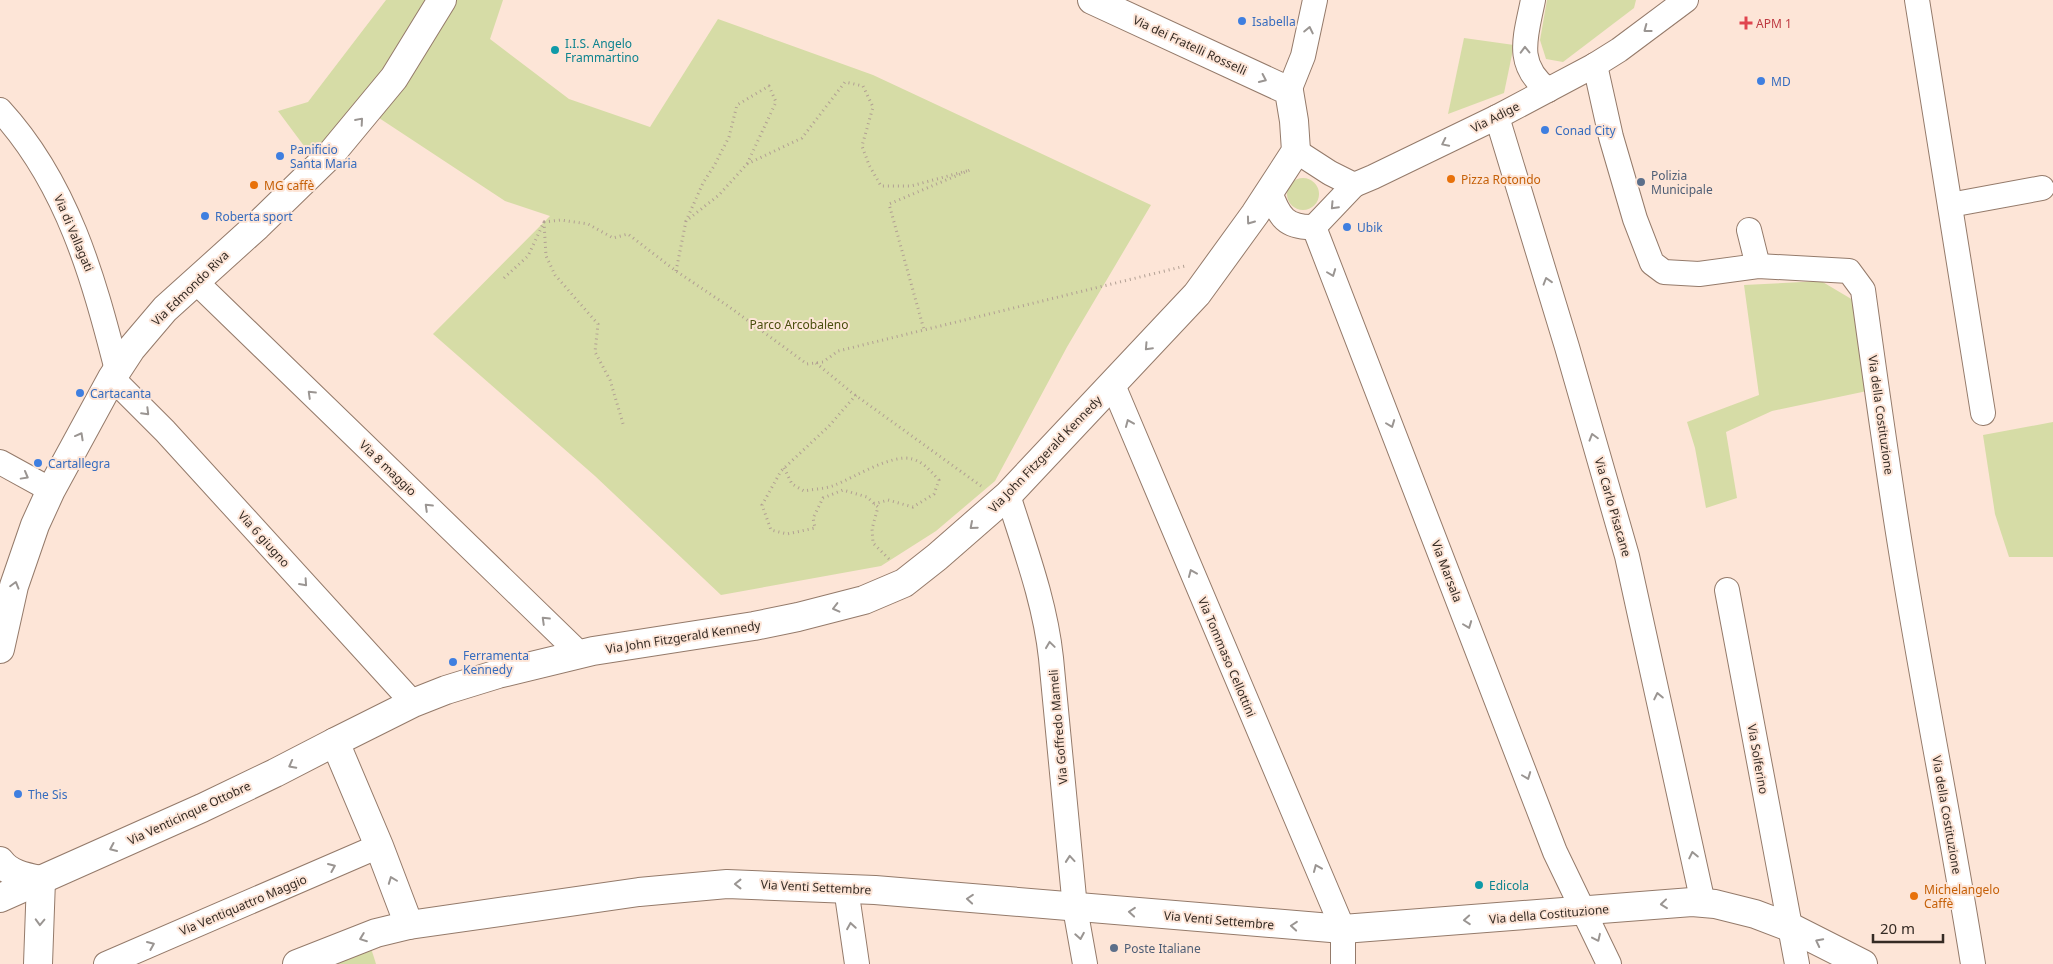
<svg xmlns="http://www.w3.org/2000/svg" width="2053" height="964" viewBox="0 0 2053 964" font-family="'Noto Sans',sans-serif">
  <rect width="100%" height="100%" fill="#fde5d7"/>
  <!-- green -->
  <g fill="#d6dca6">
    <path d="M386,0h42l-45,82 -70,76 -35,-47 30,-9z"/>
    <path d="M449,0h54l-13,39 79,60 81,28 68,-108 155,56 278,130 -84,142 -72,134 -59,50 -55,35 -160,29 -126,-119 -162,-142 117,-118 -45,-15 -129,-85z"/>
    <path d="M1547,0h89l-2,8 -71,54 -17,-3 -6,-19z"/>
    <path d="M1464,38l50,7 -10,48 -56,21z"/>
    <circle cx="1303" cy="194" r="16"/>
    <path d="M1821,281l32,19 14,91 -95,20 -46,21 11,66 -31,10 -11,-60 -8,-26 72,-27 -15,-110z"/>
    <path d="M2053,422v135h-44l-14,-43 -12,-79z"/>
    <path d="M370,945l6,19h-54z"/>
  </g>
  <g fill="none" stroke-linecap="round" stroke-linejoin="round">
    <!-- minor casing -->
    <g stroke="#947a6a" stroke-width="26">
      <g id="minor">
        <path d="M1533,0c-7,36 -19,64 15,90"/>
        <path d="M1917,0l66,413"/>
        <path d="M1595,65l16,72 24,82 17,44 12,9 35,2 59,-8 91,5 14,19c12,87 24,175 38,261 22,138 50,275 72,413"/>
        <path d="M1289,91l14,-35 12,-56"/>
        <path d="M0,110c67,73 93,166 117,260"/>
        <path d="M1497,117l70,230 60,209 76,347"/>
        <path d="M1296,151l34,22 24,12 19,-8 124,-60 98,-52 24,-15 67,-50"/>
        <path d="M1270,192c9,25 16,36 44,35l40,-42"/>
        <path d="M1950,205l92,-17"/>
        <path d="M1314,227l241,625 54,112"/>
        <path d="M1749,230l9,36"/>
        <path d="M195,281l385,373"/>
        <path d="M112,378l53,53 248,272"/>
        <path d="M1113,385l230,544v35"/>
        <path d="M0,462l51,28"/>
        <path d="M1008,495c17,54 37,107 43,163l24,250 10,56"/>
        <path d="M1727,590l70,374"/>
        <path d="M846,888l11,76"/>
        <path d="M106,964l273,-118"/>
      </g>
    </g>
    <!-- tertiary casing -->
    <g stroke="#947a6a" stroke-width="30">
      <g id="tertiary">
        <path d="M0,649l14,-63 21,-61 16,-35 61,-112 19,-29 34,-40 92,-83 74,-72 63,-76 48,-78"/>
        <path d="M335,742l78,-39 33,-13 52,-16 95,-23 161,-25 44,-9 66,-17 40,-17 33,-26 71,-62 189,-201 58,-80 41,-63 -2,-30 -5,-30 -197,-91"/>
        <path d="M0,861c9,13 26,16 41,19"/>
      </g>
    </g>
    <!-- secondary casing -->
    <g stroke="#947a6a" stroke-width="30">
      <g id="secondary">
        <path d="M0,898l202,-90 73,-35 60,-31 44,104 30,79"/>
        <path d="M38,964l3,-84"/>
        <path d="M297,964l79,-31 33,-8 230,-33 88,-8 148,6 468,39 349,-27 23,2 40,10 37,14 71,36"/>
      </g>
    </g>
    <!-- path -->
    <g stroke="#b19f93" stroke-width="3" stroke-dasharray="1 4" stroke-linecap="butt">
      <path d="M747,164l55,-26 43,-56 18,4 10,21 -11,39 7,19 12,21h30l59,-16 -81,34 35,126"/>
      <path d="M544,222l17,-2 27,4 25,14 15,-4 48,37 52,35 79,58 16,-2 15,-11 347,-85"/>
      <path d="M676,271l10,-50 33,-26 28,-31 29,-62 -7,-16 -32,19 -8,32 -15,29 -11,17 -17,38"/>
      <path d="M504,278l24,-22 16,-34 2,34 9,19 43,49 -3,28 15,28 14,47"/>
      <path d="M816,363l35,29 130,94"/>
      <path d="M856,395l-27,31 -48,45 -19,34 9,25 16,4 28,-6 -2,-10 10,-20 20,-8 24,7 11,10 -6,22 1,14 17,17"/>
      <path d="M784,468l8,16 12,7c10,-2 21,-2 31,-6 18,-7 58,-32 77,-26 12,3 18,12 27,21l-5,14 -21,13 -25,-7 -14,4"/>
    </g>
    <!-- minor -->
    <use href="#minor" stroke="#fff" stroke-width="24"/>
    <!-- tertiary -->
    <use href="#tertiary" stroke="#fff" stroke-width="28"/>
    <!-- secondary -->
    <use href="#secondary" stroke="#fff" stroke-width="28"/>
  </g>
  <!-- one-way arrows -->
  <defs><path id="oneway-chevron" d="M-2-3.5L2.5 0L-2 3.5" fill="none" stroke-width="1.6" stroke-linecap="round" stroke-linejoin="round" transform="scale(1.25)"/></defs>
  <g stroke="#9a9592">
    <use href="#oneway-chevron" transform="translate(1647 29) rotate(143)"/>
    <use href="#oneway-chevron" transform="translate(1309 30) rotate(-78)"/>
    <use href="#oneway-chevron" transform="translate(1525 50) rotate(-91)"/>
    <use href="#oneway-chevron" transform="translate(1263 79) rotate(25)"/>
    <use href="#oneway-chevron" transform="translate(360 121) rotate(-49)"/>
    <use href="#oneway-chevron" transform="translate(1445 143) rotate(154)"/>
    <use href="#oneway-chevron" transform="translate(1334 206) rotate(133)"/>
    <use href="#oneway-chevron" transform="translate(1250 221) rotate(126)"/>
    <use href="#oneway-chevron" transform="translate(1332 273) rotate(69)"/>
    <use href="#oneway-chevron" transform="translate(1547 281) rotate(-107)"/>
    <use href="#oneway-chevron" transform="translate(1148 347) rotate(133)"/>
    <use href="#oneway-chevron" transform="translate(311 394) rotate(-136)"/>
    <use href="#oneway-chevron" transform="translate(146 412) rotate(45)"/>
    <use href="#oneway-chevron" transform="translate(1129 423) rotate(-113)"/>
    <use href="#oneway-chevron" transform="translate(1391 424) rotate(69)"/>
    <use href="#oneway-chevron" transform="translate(80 436) rotate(-61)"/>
    <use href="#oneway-chevron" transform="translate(1593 437) rotate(-106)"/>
    <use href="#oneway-chevron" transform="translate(25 476) rotate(29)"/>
    <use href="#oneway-chevron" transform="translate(428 507) rotate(-136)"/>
    <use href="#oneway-chevron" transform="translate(973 526) rotate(139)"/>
    <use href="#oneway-chevron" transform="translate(1192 573) rotate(-113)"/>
    <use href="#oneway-chevron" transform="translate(304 583) rotate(48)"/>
    <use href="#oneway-chevron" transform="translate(15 585) rotate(-74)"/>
    <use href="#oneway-chevron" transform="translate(836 608) rotate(166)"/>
    <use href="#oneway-chevron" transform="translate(545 620) rotate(-136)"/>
    <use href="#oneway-chevron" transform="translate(1468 625) rotate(69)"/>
    <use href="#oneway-chevron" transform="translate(1050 645) rotate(-98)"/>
    <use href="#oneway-chevron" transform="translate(1658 696) rotate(-102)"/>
    <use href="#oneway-chevron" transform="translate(292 765) rotate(152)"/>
    <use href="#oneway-chevron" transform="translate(1527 776) rotate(69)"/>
    <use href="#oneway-chevron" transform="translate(113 848) rotate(156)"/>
    <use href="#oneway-chevron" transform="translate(1693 855) rotate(-102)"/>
    <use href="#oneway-chevron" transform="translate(1070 859) rotate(-95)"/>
    <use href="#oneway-chevron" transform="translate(332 867) rotate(-23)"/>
    <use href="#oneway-chevron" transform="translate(1317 868) rotate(-113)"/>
    <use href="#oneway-chevron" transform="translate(392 880) rotate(-111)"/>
    <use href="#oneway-chevron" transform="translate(738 884) rotate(-180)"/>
    <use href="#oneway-chevron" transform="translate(970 899) rotate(-175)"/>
    <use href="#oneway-chevron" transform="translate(1664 904) rotate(174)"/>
    <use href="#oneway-chevron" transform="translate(1132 912) rotate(-175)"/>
    <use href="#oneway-chevron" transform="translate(1467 920) rotate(176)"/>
    <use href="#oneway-chevron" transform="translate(40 922) rotate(92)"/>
    <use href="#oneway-chevron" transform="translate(851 926) rotate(-99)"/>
    <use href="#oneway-chevron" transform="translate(1294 926) rotate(-175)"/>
    <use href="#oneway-chevron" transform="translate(1080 936) rotate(80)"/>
    <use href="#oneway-chevron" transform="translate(363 938) rotate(159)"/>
    <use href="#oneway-chevron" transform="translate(1597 938) rotate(65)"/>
    <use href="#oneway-chevron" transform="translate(1819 942) rotate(-153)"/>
    <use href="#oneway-chevron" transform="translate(151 945) rotate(-23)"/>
  </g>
  <!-- markers -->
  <g fill="#3f7fe0" stroke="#fde5d7" stroke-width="2">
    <circle cx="1242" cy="21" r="5"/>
    <circle cx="1761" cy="81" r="5"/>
    <circle cx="1545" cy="130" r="5"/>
    <circle cx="280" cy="156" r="5"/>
    <circle cx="205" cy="216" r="5"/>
    <circle cx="1347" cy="227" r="5"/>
    <circle cx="80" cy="393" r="5"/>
    <circle cx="38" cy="463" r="5"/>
    <circle cx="453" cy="662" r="5"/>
    <circle cx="18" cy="794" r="5"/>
  </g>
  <path fill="#e0444e" stroke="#fde5d7" stroke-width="2" d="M1743.5 15.5h5v5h5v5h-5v5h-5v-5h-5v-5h5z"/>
  <g fill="#0f9aa8" stroke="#fde5d7" stroke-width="2">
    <circle cx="555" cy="50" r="5"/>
    <circle cx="1479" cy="885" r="5"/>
  </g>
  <g fill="#e8710a" stroke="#fde5d7" stroke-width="2">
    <circle cx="1451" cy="179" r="5"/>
    <circle cx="254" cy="185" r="5"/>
    <circle cx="1914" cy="896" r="5"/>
  </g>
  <g fill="#5c6f8a" stroke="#fde5d7" stroke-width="2">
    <circle cx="1641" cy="182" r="5"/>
    <circle cx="1114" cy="948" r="5"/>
  </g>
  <g text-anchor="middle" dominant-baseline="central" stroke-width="4" stroke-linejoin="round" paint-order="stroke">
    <!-- shop labels -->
    <g font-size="12" fill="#366cbe" stroke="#fde5d7" text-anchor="start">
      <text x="1252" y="21">Isabella</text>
      <text x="1771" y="81">MD</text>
      <text x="1555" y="130">Conad City</text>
      <text x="290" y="149">Panificio<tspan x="290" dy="14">Santa Maria</tspan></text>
      <text x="215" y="216">Roberta sport</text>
      <text x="1357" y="227">Ubik</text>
      <text x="90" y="393">Cartacanta</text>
      <text x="48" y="463">Cartallegra</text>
      <text x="463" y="655">Ferramenta<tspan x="463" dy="14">Kennedy</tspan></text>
      <text x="28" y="794">The Sis</text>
    </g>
    <!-- health labels -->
    <g font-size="12" fill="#be3a42" stroke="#fde5d7" text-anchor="start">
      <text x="1756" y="23">APM 1</text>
    </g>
    <!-- culture labels -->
    <g font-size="12" fill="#0d838f" stroke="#fde5d7" text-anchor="start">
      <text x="565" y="43">I.I.S. Angelo<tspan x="565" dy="14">Frammartino</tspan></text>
      <text x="1489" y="885">Edicola</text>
    </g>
    <!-- street labels -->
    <g font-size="12" fill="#352b24" stroke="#fde5d7">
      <text transform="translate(1190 45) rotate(25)">Via dei Fratelli Rosselli</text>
      <text transform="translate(1495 117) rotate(-27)">Via Adige</text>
      <text transform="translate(74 233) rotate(67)">Via di Vallagati</text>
      <text transform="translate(190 288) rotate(-44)">Via Edmondo Riva</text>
      <text transform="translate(1881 415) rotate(82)">Via della Costituzione</text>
      <text transform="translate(1045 454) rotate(-46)">Via John Fitzgerald Kennedy</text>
      <text transform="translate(388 468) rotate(44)">Via 8 maggio</text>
      <text transform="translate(1613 507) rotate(74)">Via Carlo Pisacane</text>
      <text transform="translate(264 539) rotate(48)">Via 6 giugno</text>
      <text transform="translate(1447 571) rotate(69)">Via Marsala</text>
      <text transform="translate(683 637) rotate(-9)">Via John Fitzgerald Kennedy</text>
      <text transform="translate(1227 657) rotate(67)">Via Tommaso Cellottini</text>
      <text transform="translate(1058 727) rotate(-95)">Via Goffredo Mameli</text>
      <text transform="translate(1758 759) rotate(80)">Via Solferino</text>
      <text transform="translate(189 813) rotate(-25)">Via Venticinque Ottobre</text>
      <text transform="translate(1947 815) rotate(80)">Via della Costituzione</text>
      <text transform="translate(816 887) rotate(3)">Via Venti Settembre</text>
      <text transform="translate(243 905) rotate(-23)">Via Ventiquattro Maggio</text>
      <text transform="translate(1549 914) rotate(-5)">Via della Costituzione</text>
      <text transform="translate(1219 920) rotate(5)">Via Venti Settembre</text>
    </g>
    <!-- service labels -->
    <g font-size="12" fill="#4e5e75" stroke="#fde5d7" text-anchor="start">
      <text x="1651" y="175">Polizia<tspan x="1651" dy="14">Municipale</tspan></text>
      <text x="1124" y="948">Poste Italiane</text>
    </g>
    <!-- food labels -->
    <g font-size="12" fill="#c56008" stroke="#fde5d7" text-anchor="start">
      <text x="1461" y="179">Pizza Rotondo</text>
      <text x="264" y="185">MG caffè</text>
      <text x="1924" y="889">Michelangelo<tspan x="1924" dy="14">Caffè</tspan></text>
    </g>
    <!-- park labels -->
    <g font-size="12" fill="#4a4e0d" stroke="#fde5d7">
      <text x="799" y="324">Parco Arcobaleno</text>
    </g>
  </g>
  <!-- scale -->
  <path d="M1873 934v8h70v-8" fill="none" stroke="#352b24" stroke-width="2.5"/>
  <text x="1880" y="934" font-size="15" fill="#352b24" stroke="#fde5d7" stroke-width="4" paint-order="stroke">20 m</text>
</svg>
